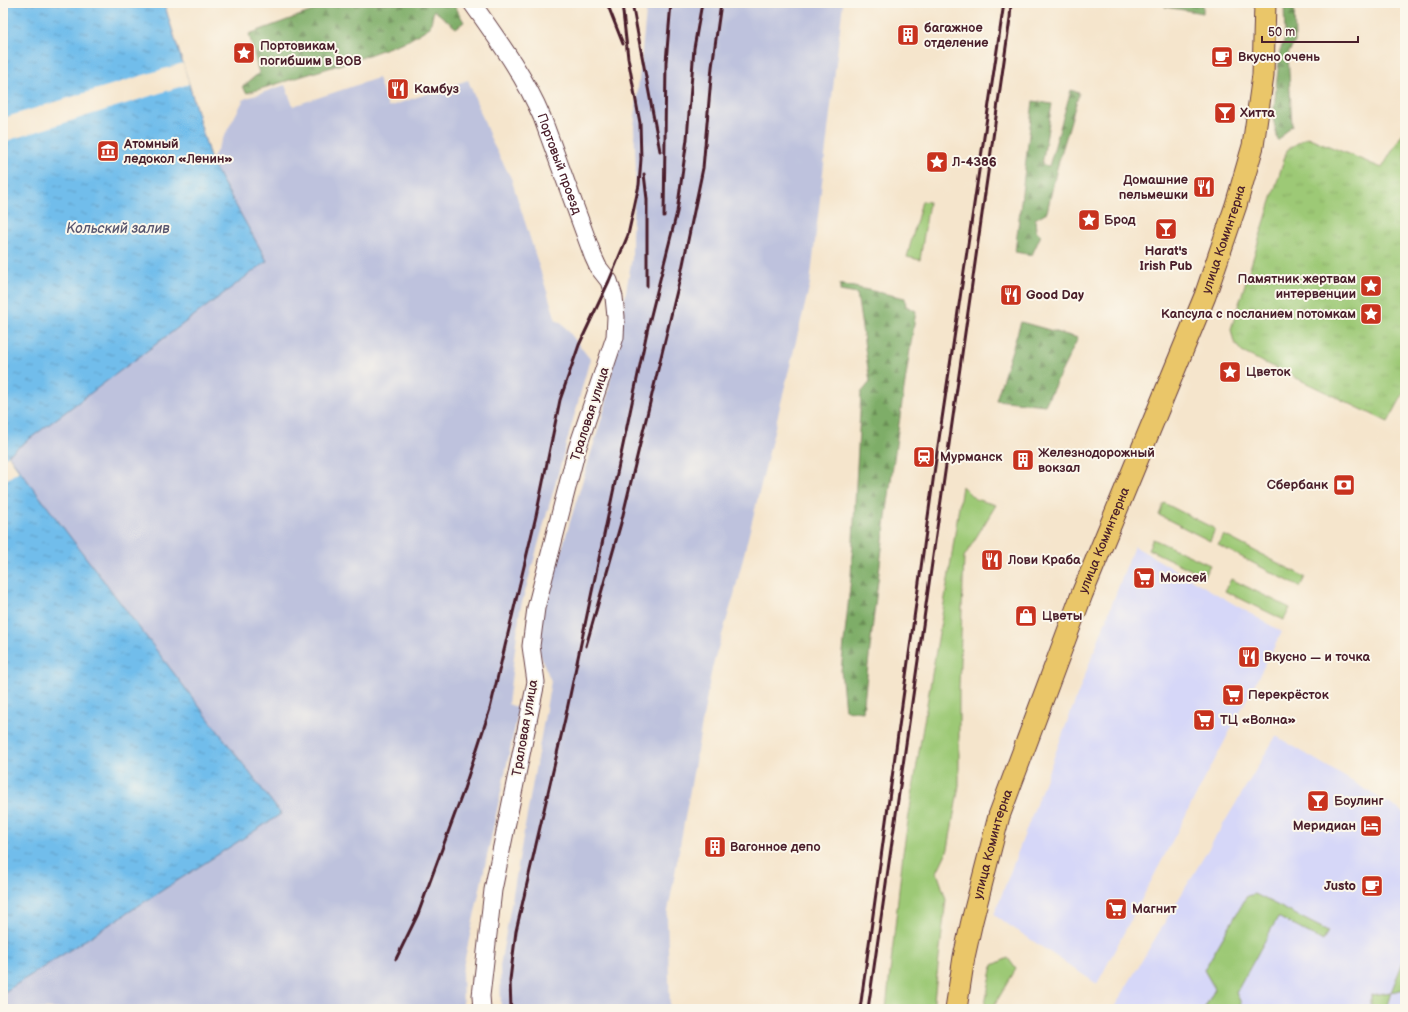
<svg xmlns="http://www.w3.org/2000/svg" width="1408" height="1012" viewBox="0 0 1408 1012" font-family="'Balsamiq Sans',sans-serif">
  <defs>
    <pattern id="forest-firs" width="22" height="20" patternUnits="userSpaceOnUse"><rect width="22" height="20" fill="#7ead67"/><path d="M5 1l3.5 6h-7zM16 11l3.5 6h-7z" fill="#698c55"/></pattern>
    <pattern id="park-tufts" width="24" height="20" patternUnits="userSpaceOnUse"><rect width="24" height="20" fill="#9dc976"/><path d="M3 7l-1-3M5 7V3M7 7l1-3M15 17l-1-3M17 17v-4M19 17l1-3" fill="none" stroke="#89ac66"/></pattern>
    <pattern id="water-ripples" width="26" height="14" patternUnits="userSpaceOnUse"><rect width="26" height="14" fill="#71bdeb"/><path d="M2 4q2-2 4 0t4 0M15 11q2-2 4 0t4 0" fill="none" stroke="#5f99bf"/></pattern>
  </defs>
  <rect width="100%" height="100%" fill="#fbf7ec"/>
  <filter id="ink" filterUnits="userSpaceOnUse"><feTurbulence type="fractalNoise" baseFrequency=".025" numOctaves="2"/><feDisplacementMap in="SourceGraphic" scale="8" xChannelSelector="R" yChannelSelector="G"/><feConvolveMatrix kernelMatrix="1 2 1 2 8 2 1 2 1" color-interpolation-filters="sRGB"/></filter>
  <filter id="wash" filterUnits="userSpaceOnUse"><feTurbulence type="fractalNoise" baseFrequency=".012" numOctaves="4" result="noise"/><feDisplacementMap in="SourceGraphic" scale="16" xChannelSelector="R" yChannelSelector="G"/><feGaussianBlur stdDeviation="0.9" result="paint"/><feColorMatrix in="noise" values="0 0 0 0 0 0 0 0 0 0 0 0 0 0 0 0 0 1.4 0 .05"/><feComposite in="paint" operator="in"/></filter>
  <g filter="url(#wash)">
    <rect width="100%" height="100%" fill="#f5e5cc"/>
    <!-- built -->
    <g fill="#d6d7f8">
      <path d="M1134,546l148,86 -185,352 -103,-69z"/>
      <path d="M1276,736l129,77v196h-292z"/>
    </g>
    <!-- industrial -->
    <g fill="#bec2dd">
      <path d="M647,3h196l-33,281 -76,311 -22,73 -45,249 3,92h-169l-1,-43 51,-285 -17,-41 72,-236 26,-146v-24l4,-66 -2,-40z"/>
      <path d="M378,78l10,29 80,-27 24,62 19,36 45,142 6,3 28,36 -70,251 -12,94 11,4 -57,264 1,37h-460v-16l278,-179 -273,-359 259,-194 -56,-100 33,-62 41,-14 8,21z"/>
    </g>
    <!-- grass -->
    <g fill="#9dc976" stroke="#747450">
      <path d="M922,201l7,1 -9,58 -13,-3z"/>
      <path d="M962,486l13,13 21,6 -32,52 -5,131v97l-11,64 -11,23 9,27 -13,110h-47l17,-156 17,-108 29,-171z"/>
      <path d="M1164,503l51,26 -5,12 -51,-26z"/>
      <path d="M1224,535l81,42 -5,10 -82,-42z"/>
      <path d="M1153,539l57,26 -6,11 -56,-27z"/>
      <path d="M1231,579l59,29 -6,12 -59,-29z"/>
      <path d="M1255,894l73,37 -5,10 -45,-24 -42,76 5,10 -3,6h-34l11,-20 -11,-19 43,-74z"/>
      <path d="M1405,957v32l-14,3 -5,17h-15v-14l20,-3z"/>
      <path d="M1008,958l8,11 -24,40h-8l9,-44z"/>
    </g>
    <!-- forest -->
    <g fill="url(#forest-firs)" stroke="#646649">
      <path d="M334,3h119l11,19 -8,6 -22,-18 -4,17 -21,13 -54,20 -108,33 -5,-6 17,-14 -10,-39z"/>
      <path d="M1165,3h38v10l-38,-6z"/>
      <path d="M1284,3h10l1,39 -7,12 4,71 -14,16 -5,-23 7,-68 5,-11z"/>
      <path d="M1071,90l8,3 -22,75 -10,44 -12,7 1,12 5,4 -9,20 -17,-3 18,-151 19,3 -10,61 7,1z"/>
      <path d="M840,284l65,14 1,8 10,5c-21,133 -39,267 -53,401l-18,-2 -4,-39 10,-94 10,-184 9,-11 -13,-88 -17,-3z"/>
      <path d="M1021,322l57,16 -33,67 -49,-5z"/>
    </g>
    <!-- park -->
    <path fill="url(#park-tufts)" stroke="#747450" d="M1405,129v262l-17,31 -146,-70 -8,-10 -3,-13 56,-179 20,-13 75,31z"/>
    <!-- water -->
    <path fill="url(#water-ripples)" stroke="#5e6e8b" d="M3,3h161l25,81 22,77 56,100 -259,194 273,359 -278,179z"/>
    <!-- pier -->
    <g fill="#f5e5cc">
      <path d="M183,63l6,21 -186,58v-24z"/>
      <path d="M8,455l11,16 -16,11v-23z"/>
    </g>
  </g>
  <g filter="url(#ink)">
    <g fill="none" stroke-linecap="round" stroke-linejoin="round">
      <!-- tertiary casing -->
      <g stroke="#643d43" stroke-width="19">
        <g id="tertiary">
          <path id="s1" d="M472,3c26,37 52,72 70,114l51,139 5,11 11,14 5,16 2,20 -1,20 -38,112 -41,159 -5,38 5,36 -43,208 -12,106 1,13"/>
        </g>
      </g>
      <!-- primary casing -->
      <g stroke="#643d43" stroke-width="23">
        <g id="primary">
          <path id="s2" d="M956,1009l8,-52 8,-36 27,-105 83,-222 123,-298 31,-91 17,-59 10,-71 2,-72"/>
        </g>
      </g>
      <!-- tertiary -->
      <use href="#tertiary" stroke="#fff" stroke-width="17"/>
      <!-- primary -->
      <use href="#primary" stroke="#eac669" stroke-width="21"/>
      <!-- rail -->
      <g stroke="#4a1f2b" stroke-width="3">
        <path d="M607,3l16,41"/>
        <path d="M632,3l28,148"/>
        <path d="M644,174l3,25v87"/>
        <path d="M664,216l2,-154 5,-59"/>
        <path d="M586,646l35,-123 60,-249 22,-106 9,-101 9,-64"/>
        <path d="M396,959l22,-45 45,-122 27,-83 46,-193 24,-116 19,-55 30,-64 19,-46 11,-50 2,-26 -1,-36 -12,-65 -6,-55"/>
        <path d="M511,1009l-1,-29 6,-49 49,-212 83,-392 29,-115 10,-73 7,-91 8,-45"/>
        <path d="M860,1009l76,-550 68,-456"/>
        <path d="M868,1009l142,-990 1,-16"/>
      </g>
    </g>
  </g>
  <!-- icons -->
  <defs>
    <g id="building-square" transform="scale(1.15)"><rect x="-9" y="-9" width="18" height="18" rx="4" fill="#c8321e" stroke="#fbf7ec"/><path d="M-4-6H4V6H1V3H-1V6H-4ZM-2.5-4.3h1.7v1.8h-1.7ZM.8-4.3h1.7v1.8H.8ZM-2.5-1h1.7V.8h-1.7ZM.8-1h1.7V.8H.8Z" fill="#fff"/></g>
    <g id="sight-square" transform="scale(1.15)"><rect x="-9" y="-9" width="18" height="18" rx="4" fill="#c8321e" stroke="#fbf7ec"/><path d="M0-6L1.8-2.2L6-1.7L2.9 1.2L3.7 5.4L0 3.3L-3.7 5.4L-2.9 1.2L-6-1.7L-1.8-2.2Z" fill="#fff"/></g>
    <g id="cafe-square" transform="scale(1.15)"><rect x="-9" y="-9" width="18" height="18" rx="4" fill="#c8321e" stroke="#fbf7ec"/><path d="M-5.5-4.5H6V0H3Q3 3.5 0 3.5H-2.5Q-5.5 3.5-5.5 0ZM3-3.2v2h1.7v-2ZM-6 4.5H4V6H-6Z" fill="#fff"/></g>
    <g id="restaurant-square" transform="scale(1.15)"><rect x="-9" y="-9" width="18" height="18" rx="4" fill="#c8321e" stroke="#fbf7ec"/><path d="M-5-6h1v4h1v-4h1v4h1v-4h1v5L-1.5 .5V6h-2V.5L-5-1ZM5-6V6H3V1.5H1.5Q1.5-4 5-6Z" fill="#fff"/></g>
    <g id="bar-square" transform="scale(1.15)"><rect x="-9" y="-9" width="18" height="18" rx="4" fill="#c8321e" stroke="#fbf7ec"/><path d="M-6-5H6L.8 .8V4.5H3.5V6h-7V4.5H-.8V.8Z" fill="#fff"/></g>
    <g id="museum-square" transform="scale(1.15)"><rect x="-9" y="-9" width="18" height="18" rx="4" fill="#c8321e" stroke="#fbf7ec"/><path d="M0-6L6-3V-2H-6V-3ZM-5-1h2V3h-2ZM-1-1h2V3h-2ZM3-1h2V3H3ZM-6 4H6V6H-6Z" fill="#fff"/></g>
    <g id="station-square" transform="scale(1.15)"><rect x="-9" y="-9" width="18" height="18" rx="4" fill="#c8321e" stroke="#fbf7ec"/><path d="M-3-6H3Q5-6 5-4V2Q5 4 3 4L4.5 6H3L1.5 4h-3L-3 6H-4.5L-3 4Q-5 4-5 2V-4Q-5-6-3-6ZM-3.5-4v3h7v-3ZM-3.5 1v1.5H-2V1ZM2 1v1.5H3.5V1Z" fill="#fff"/></g>
    <g id="bank-square" transform="scale(1.15)"><rect x="-9" y="-9" width="18" height="18" rx="4" fill="#c8321e" stroke="#fbf7ec"/><path d="M-6-4H6V4H-6ZM0-2.3a2.3 2.3 0 1 0 0 4.6a2.3 2.3 0 1 0 0-4.6Z" fill="#fff"/></g>
    <g id="supermarket-square" transform="scale(1.15)"><rect x="-9" y="-9" width="18" height="18" rx="4" fill="#c8321e" stroke="#fbf7ec"/><path d="M-6-5.5h2.5l.6 2H6L4.5 2H-2.5L-4.4-4H-6ZM-1.5 3.2a1.3 1.3 0 1 0 .1 0ZM3 3.2a1.3 1.3 0 1 0 .1 0Z" fill="#fff"/></g>
    <g id="shop-square" transform="scale(1.15)"><rect x="-9" y="-9" width="18" height="18" rx="4" fill="#c8321e" stroke="#fbf7ec"/><path d="M-5-2.5h2.3a2.7 3.5 0 0 1 5.4 0H5L5.5 6h-11ZM-1.5-2.5h3a1.5 2.3 0 0 0-3 0Z" fill="#fff"/></g>
    <g id="hotel-square" transform="scale(1.15)"><rect x="-9" y="-9" width="18" height="18" rx="4" fill="#c8321e" stroke="#fbf7ec"/><path d="M-6-4.5h1.5V1H6V5H4.5V3h-9V5H-6ZM-4 0a1.8 1.8 0 1 1 3.6 0ZM.5 0V-2.5h3Q6-2.5 6 0Z" fill="#fff"/></g>
  </defs>
  <g fill-rule="evenodd">
    <use href="#building-square" x="908" y="35"/>
    <use href="#sight-square" x="244" y="53"/>
    <use href="#cafe-square" x="1222" y="57"/>
    <use href="#restaurant-square" x="398" y="89"/>
    <use href="#bar-square" x="1225" y="113"/>
    <use href="#museum-square" x="108" y="151"/>
    <use href="#sight-square" x="937" y="162"/>
    <use href="#restaurant-square" x="1204" y="187"/>
    <use href="#sight-square" x="1089" y="220"/>
    <use href="#bar-square" x="1166" y="229"/>
    <use href="#sight-square" x="1371" y="286"/>
    <use href="#restaurant-square" x="1011" y="295"/>
    <use href="#sight-square" x="1371" y="314"/>
    <use href="#sight-square" x="1230" y="372"/>
    <use href="#station-square" x="924" y="457"/>
    <use href="#building-square" x="1023" y="460"/>
    <use href="#bank-square" x="1344" y="485"/>
    <use href="#restaurant-square" x="992" y="560"/>
    <use href="#supermarket-square" x="1144" y="578"/>
    <use href="#shop-square" x="1026" y="616"/>
    <use href="#restaurant-square" x="1249" y="657"/>
    <use href="#supermarket-square" x="1233" y="695"/>
    <use href="#supermarket-square" x="1204" y="720"/>
    <use href="#bar-square" x="1318" y="801"/>
    <use href="#hotel-square" x="1371" y="826"/>
    <use href="#building-square" x="715" y="847"/>
    <use href="#cafe-square" x="1372" y="886"/>
    <use href="#supermarket-square" x="1116" y="909"/>
  </g>
  <g text-anchor="middle" dominant-baseline="central" stroke-width="4" stroke-linejoin="round" paint-order="stroke">
    <!-- poi labels -->
    <g font-size="13" font-weight="bold" fill="#4a1f2b" stroke="#fbf7ec" text-anchor="start">
      <text x="924" y="28">багажное<tspan x="924" dy="15">отделение</tspan></text>
      <text x="260" y="46">Портовикам,<tspan x="260" dy="15">погибшим в ВОВ</tspan></text>
      <text x="1238" y="57">Вкусно очень</text>
      <text x="414" y="89">Камбуз</text>
      <text x="1240" y="113">Хитта</text>
      <text x="124" y="144">Атомный<tspan x="124" dy="15">ледокол «Ленин»</tspan></text>
      <text x="952" y="162">Л-4386</text>
      <text x="1188" y="180" text-anchor="end">Домашние<tspan x="1188" dy="15">пельмешки</tspan></text>
      <text x="1104" y="220">Брод</text>
      <text x="1166" y="251" text-anchor="middle">Harat's<tspan x="1166" dy="15">Irish Pub</tspan></text>
      <text x="1356" y="279" text-anchor="end">Памятник жертвам<tspan x="1356" dy="15">интервенции</tspan></text>
      <text x="1026" y="295">Good Day</text>
      <text x="1356" y="314" text-anchor="end">Капсула с посланием потомкам</text>
      <text x="1246" y="372">Цветок</text>
      <text x="1038" y="453">Железнодорожный<tspan x="1038" dy="15">вокзал</tspan></text>
      <text x="940" y="457">Мурманск</text>
      <text x="1328" y="485" text-anchor="end">Сбербанк</text>
      <text x="1008" y="560">Лови Краба</text>
      <text x="1160" y="578">Моисей</text>
      <text x="1042" y="616">Цветы</text>
      <text x="1264" y="657">Вкусно — и точка</text>
      <text x="1248" y="695">Перекрёсток</text>
      <text x="1220" y="720">ТЦ «Волна»</text>
      <text x="1334" y="801">Боулинг</text>
      <text x="1356" y="826" text-anchor="end">Меридиан</text>
      <text x="730" y="847">Вагонное депо</text>
      <text x="1356" y="886" text-anchor="end">Justo</text>
      <text x="1132" y="909">Магнит</text>
    </g>
    <!-- street labels -->
    <g font-size="13" fill="#4a1f2b" stroke="#fbf7ec">
      <text stroke="none"><textPath href="#s1" startOffset="184">Портовый проезд</textPath></text>
      <text stroke="none"><textPath href="#s2" startOffset="817">улица Коминтерна</textPath></text>
      <text transform="translate(590 414) rotate(-72)">Траловая улица</text>
      <text stroke="none"><textPath href="#s2" startOffset="493">улица Коминтерна</textPath></text>
      <text transform="translate(525 728) rotate(-80)">Траловая улица</text>
      <text stroke="none"><textPath href="#s2" startOffset="169">улица Коминтерна</textPath></text>
    </g>
    <!-- water labels -->
    <g font-size="14" font-style="italic" fill="#58566e" stroke="#fbf7ec">
      <text x="118" y="228">Кольский залив</text>
    </g>
  </g>
  <!-- margin -->
  <rect width="1408" height="1012" fill="none" stroke="#fbf7ec" stroke-width="16"/>
  <!-- scale -->
  <path d="M1262 36v6h96v-6" fill="none" stroke="#4a1f2b" stroke-width="2"/>
  <text x="1268" y="36" font-size="12" fill="#4a1f2b" stroke="#fbf7ec" stroke-width="3" paint-order="stroke">50 m</text>
</svg>
